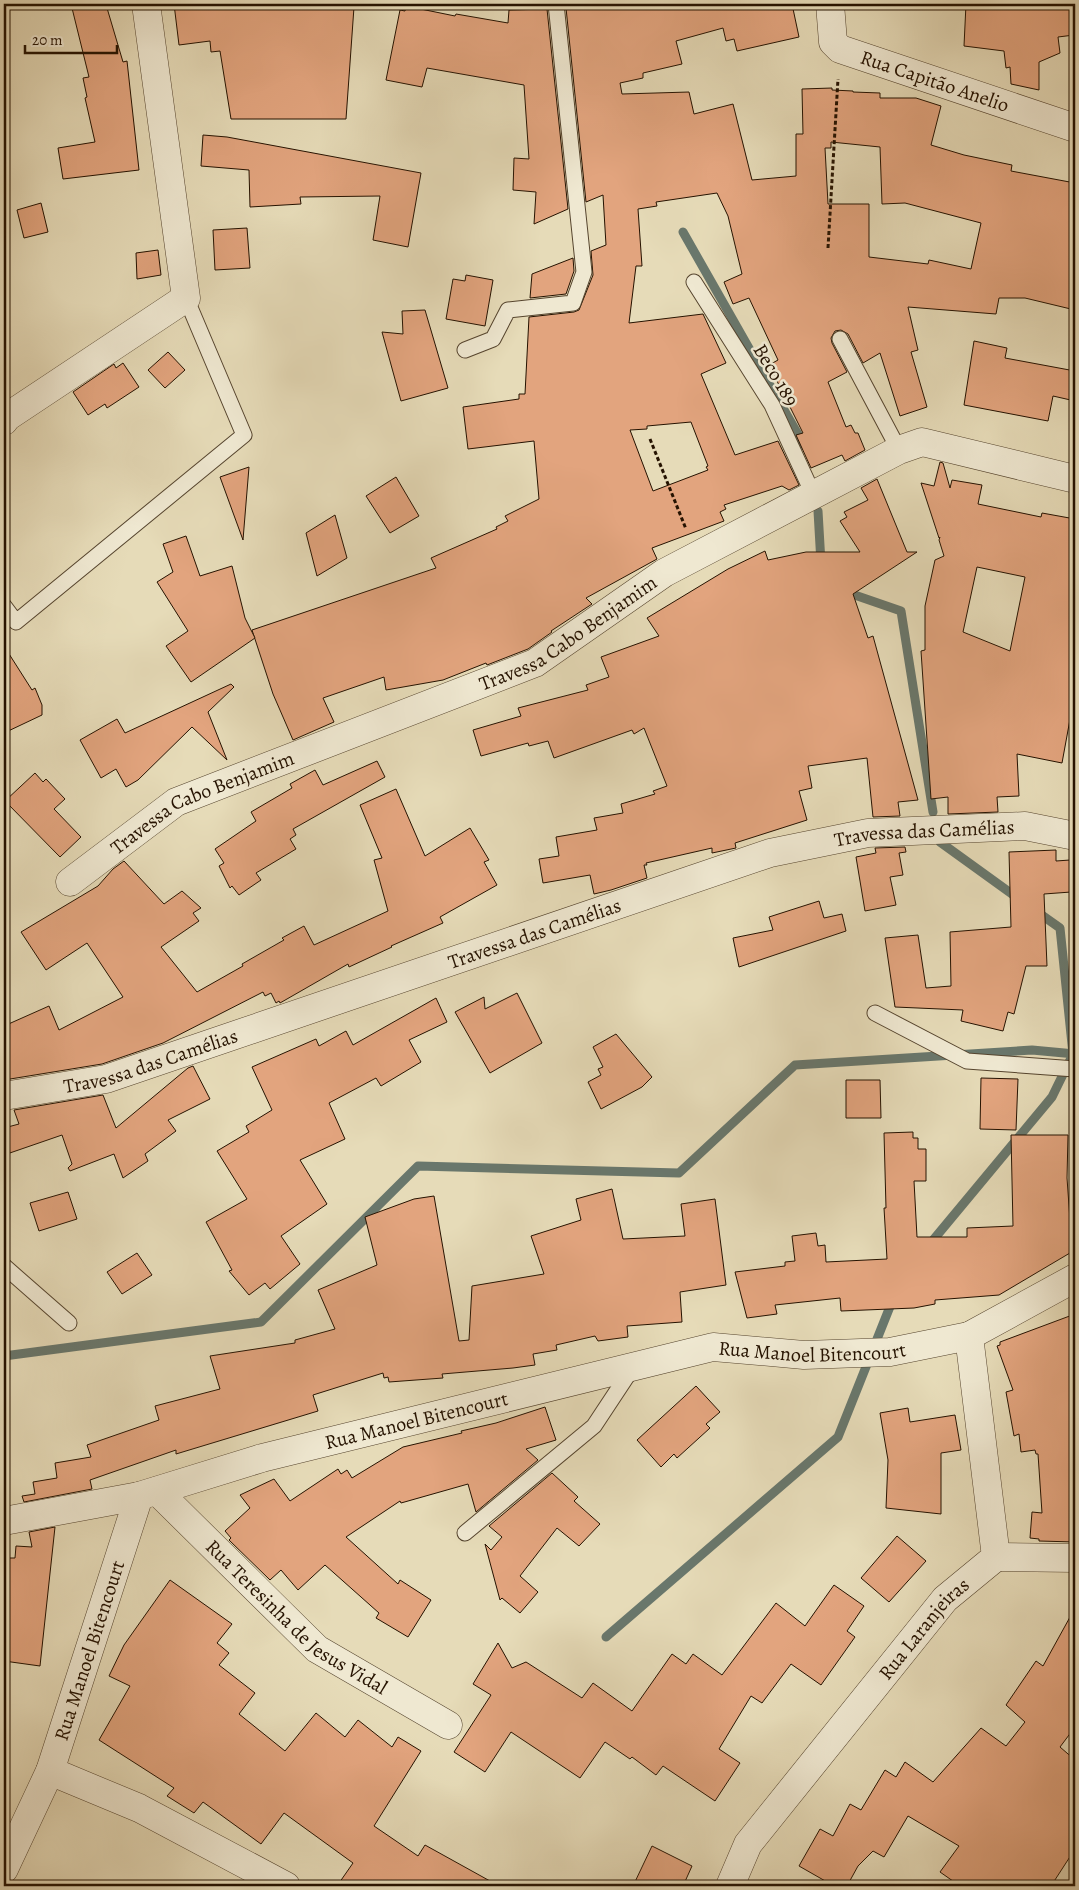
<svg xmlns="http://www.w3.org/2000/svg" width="1079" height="1890" viewBox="0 0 1079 1890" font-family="Alegreya,serif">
  <rect width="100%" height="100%" fill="#e6dbb8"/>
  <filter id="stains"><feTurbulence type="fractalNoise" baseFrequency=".004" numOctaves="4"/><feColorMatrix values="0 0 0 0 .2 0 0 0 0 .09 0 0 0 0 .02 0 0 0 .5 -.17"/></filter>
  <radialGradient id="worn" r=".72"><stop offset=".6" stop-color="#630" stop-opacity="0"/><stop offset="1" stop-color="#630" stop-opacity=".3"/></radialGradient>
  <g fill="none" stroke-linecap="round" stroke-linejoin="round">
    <!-- stream -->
    <g stroke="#69776c" stroke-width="9">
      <path d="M683,232l121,213"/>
      <path d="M818,511l3,52"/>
      <path d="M843,591l58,20 32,201"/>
      <path d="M940,842l79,57"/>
      <path d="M929,1245l123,-148 21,-43 -13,-126 -24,-17"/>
      <path d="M4,1356l257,-34 157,-156 261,7 116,-108 237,-15 43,4"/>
      <path d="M606,1637l232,-200 55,-138"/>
    </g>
  </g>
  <!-- building -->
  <g fill="#e2a47e" stroke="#251200" fill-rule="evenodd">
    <path d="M71,4h30l2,5 4,-1 16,54 4,-1 12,109 -76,9 -5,-31 37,-6 -10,-44 2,-1 -4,-19 6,-1z"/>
    <path d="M174,4h126l54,3 -8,112h-115l-11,-68 -9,1 -1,-11 -31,4z"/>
    <path d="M572,4h220l7,33 -62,14 -3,-12 -8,2 -3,-13 -47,13 6,23 -39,9v5l-23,5 2,11 67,-2 5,22 39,-10 19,76 44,-4v-42h7l-1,-45 30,-1v2l21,1v1l27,1v5h36l25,8 -10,39 33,10 48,10 -1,6 64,12v127l-50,-12h-26l-3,16 -88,-7 10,43 -7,2 16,55 -27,9 -20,-63 -17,10 -15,-29 -7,-4 -6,1 -4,7 1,5 15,29 -19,10 18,45 5,-2 4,8h3l7,17 -20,11 -3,-6 -31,13 -15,-33 7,-2 -34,-68 9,-5 -29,-62 -16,6 -9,-22 18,-8 -14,-58 -11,-23 -61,9 1,4 -19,3 4,57h-6l-7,57 74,-9 23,49 -25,11 34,81 43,-14 21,44 -10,5 -7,-4 -58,19 2,4 -6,3 4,9 -72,27 5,11 -71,39 6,6 -41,27 1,1 -24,17 -41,16 -1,-2 -43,17 -57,10 -2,-13 -61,21 11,24 -41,18 -20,-46 -21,-64 184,-62 -5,-10 66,-29 -1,-2 12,-6 -3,-5 34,-17 -5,-58 -66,8 -5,-42 56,-8v-5h6l4,-77 45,-5 5,-2 14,-35 -2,-24 15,-6 -3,-50 -17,7 -20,-194h7zM831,142l49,5 2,57 23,-1 76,20 -10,46 -42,-9 -1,4 -59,-7v-53h-41l-3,-56h6zM691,422l17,44 -2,1 2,3 -55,21 -23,-61 17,-1v-3z"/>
    <path d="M966,4h104l4,31 -16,2 2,16 -21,9v28l-28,-6 -1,-17 -4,1 -2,-17 -40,-5z"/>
    <path d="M406,6l49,10 1,-2 52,9 1,-13 38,-1 21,200 -34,15 2,-32 -23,-2 1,-32 15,1 -5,-74 -97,-17 -5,19 -36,-7 14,-70 5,1z"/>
    <path d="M203,135l24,2 194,36 -13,74 -35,-7 7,-44 -80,1 1,7 -51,3 -1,-37 -48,-4z"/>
    <path d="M41,203l7,29 -24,6 -7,-28z"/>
    <path d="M247,228l3,40 -35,2 -2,-40z"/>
    <path d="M158,250l3,25 -24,4 -1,-26z"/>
    <path d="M573,258l1,13 -8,23 -36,4 2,-24z"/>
    <path d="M466,275l27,5 -8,46 -39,-7 7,-40 12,2z"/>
    <path d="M425,310l23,78 -47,13 -19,-69 21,2 -1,-23z"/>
    <path d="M974,341l33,7 -2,10 70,13v30l-22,-5 -5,25 -84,-16z"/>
    <path d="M168,352l17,18 -20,18 -17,-18z"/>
    <path d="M123,363l16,24 -32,21 -2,-4 -17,11 -15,-23 41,-28 2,4z"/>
    <path d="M940,462l3,1 7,25 2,-8 30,5 -4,19 63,13 1,-4 33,6v173l-13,71 -45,-9 2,42 -22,1 1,15 -50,2v-17l-17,2 -10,-148 4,-1v-44l10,-46 9,-4 -5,-16 1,-3 -1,1 -18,-55 13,3zM977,567l48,10 -15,74 -47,-19z"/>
    <path d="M249,467l-6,73 -23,-63z"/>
    <path d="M396,477l23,39 -29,17 -24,-37z"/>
    <path d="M877,479l30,73h10l-64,42 15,44 5,-2 45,164 -20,2 2,14 -27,1 -6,-59 -59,8 4,22 -13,3 8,29 -72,23 1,5 -24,5v-5l-66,15 1,2h-3l3,13 -36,12 -17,4 -4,-19 -47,8 -4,-24 20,-3 -3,-19 41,-7 -3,-12 29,-5 -2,-9 34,-10 -2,-3 14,-5 -23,-58 -10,6 -2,-4 -78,28 -6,-17 -19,5 -1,-3 -47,13 -8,-26 48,-14 -3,-8 70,-18 -2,-5 23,-8 -8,-20 58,-21 -12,-18 81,-49 37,-18 3,9 38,-8h54l-20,-31 7,-4 -3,-5 24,-12 -7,-12z"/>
    <path d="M335,515l12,43 -30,18 -11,-43z"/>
    <path d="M186,536l14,40 32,-10 13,52 10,20 -64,44 -25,-36 22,-15 -31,-49 16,-10 -10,-28z"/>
    <path d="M4,646l28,44 3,-2 7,17v10l-38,18z"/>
    <path d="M231,684l3,3 -26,25 19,48 -35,-33 -54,53 -12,7 -10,-18 -15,9 -21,-38 37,-21 8,14z"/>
    <path d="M377,761l8,16 -92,52 3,6 -6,4 6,10 -40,24 5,7 -22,15 -7,-9 -2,2 -11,-22 5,-3 -9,-14 41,-28 -5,-9 41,-24 -2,-4 25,-14 8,15z"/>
    <path d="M35,773l8,9 3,-3 19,20 -11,10 27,28 -21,20 -55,-56z"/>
    <path d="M396,789l29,67 45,-28 19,32 -5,2 13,23 -57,32 3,6 -52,23 1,1 -43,20 -1,-3 -68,39 -1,-2 -3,2 -5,-10 -6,3 -2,-4 -100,51 -61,21 -98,16v-54l45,-20 10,24 64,-33 -36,-54 -41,27 -25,-38 77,-46 15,-17 11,-8 40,43 18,-13 19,17 -8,5 6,8 -38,26 36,45 46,-26 -1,-2 42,-24 -2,-2 22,-12 10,19 74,-34 -14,-51 8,-2 -22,-53z"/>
    <path d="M905,847l1,5 -7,1 4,22 -13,2 6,28 -31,6 -9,-54 20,-4 -1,-5z"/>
    <path d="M1056,850v11l14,-1 1,32 -27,2 3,72h-21l-12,48 -6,-2 -5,19 -42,-10 2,-11 -68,-3 -10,-69 33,-3 8,53 25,-2 -1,-54 61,-5 -2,-75z"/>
    <path d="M819,901l5,17 18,-4 4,17 -107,36 -6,-29 40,-8 -4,-13z"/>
    <path d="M517,993l25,50 -52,30 -35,-61 29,-15 1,12z"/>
    <path d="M436,998l11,24 -38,18 12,22 -40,24 -5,-8 -47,25 16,36 -45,21 27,44 -46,32 19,28 -30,25 -5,-6 -16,12 -20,-24 3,-1 -26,-48 41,-23 -30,-48 32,-19 -3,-6 26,-16 -20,-43 64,-28 3,7 27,-15 7,14z"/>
    <path d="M616,1034l36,43 -10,10 -41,22 -13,-27 13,-7 -3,-6 5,-2 -10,-20z"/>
    <path d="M193,1066l17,33 -42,21 8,11 -31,23 3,7 -25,17 -9,-24 -44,17 -2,-3 4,-4 -10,-29 -58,20v-27l15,-4 -5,-14 89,-15 13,33 72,-60z"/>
    <path d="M981,1078l37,1 -2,51 -36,-1z"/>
    <path d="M846,1080h34l1,38h-35z"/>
    <path d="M913,1132v6h5v11h8v32h-12l3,56h50v-9l46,-2 -2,-91h57l-1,43 3,42h5v30l-76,45 -64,5v4l-21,4 -73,3 -1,-13 -65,7 2,9 -30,4 -12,-46 50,-6v-4l10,-1 -3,-25 24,-3 2,13 7,-1 1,17 61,-3 -3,-51h2l-2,-75z"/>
    <path d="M612,1189l11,50 62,-3 -4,-32 34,-5 11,86 -46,7 2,30 -55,4 1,11 -30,4 -3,-5 -39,9 1,5 -24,4 2,11 -22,3 -71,6 1,4 -54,4 -1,-5 -4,1 -1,-5 -70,22 5,16 -142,43v-4l-86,30 2,9 -68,13 -2,-6 13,-2 -2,-12 24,-4 -2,-15 36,-6 -4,-12 72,-25 -4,-14 65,-17 -10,-33 85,-13v-3l40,-11 -17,-39 59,-25 -12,-48 49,-18 20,-3 25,145 10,-1 3,-54 72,-12 -13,-38 50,-16 -5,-21z"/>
    <path d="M68,1192l9,27 -38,12 -9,-28z"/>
    <path d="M137,1253l15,22 -30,19 -15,-22z"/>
    <path d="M1075,1314v228l-36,-1v-2l-9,-1 2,-26 10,1 -4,-59h-2l-1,-4 -14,2 -2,-18 -5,2 -8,-44 7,-2 -16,-44 3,-1v-3z"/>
    <path d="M696,1386l24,26 -14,12 4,4 -33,30 -3,-4 -13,13 -24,-27z"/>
    <path d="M545,1407l11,33 -30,9 12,11 -62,52 -8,-28 -67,19 -1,-2 -54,36 52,47 2,-4 31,20 -23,37 -32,-19 3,-5 -54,-48 -27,25 -17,-20 -11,10 -41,-40 2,-2 -6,-7 25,-23 -10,-13 34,-16 16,22 48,-32 3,5 6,-4 5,8 51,-31 59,-14 -1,-2 35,-8z"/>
    <path d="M908,1408l2,14 45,-7 6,35 -20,3v61l-55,-6 2,-48 -8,-47z"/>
    <path d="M552,1473l26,24 -4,4 26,23 -21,22 -22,-18 -37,48 18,16 -18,21 -18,-15 -2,2 -15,-56 6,6 11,-13 -13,-11z"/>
    <path d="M55,1527l-15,139 -36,-5v-103h11l1,-12 16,1 -3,-15z"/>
    <path d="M897,1536l29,25 -37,41 -28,-24z"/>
    <path d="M170,1580l62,44 -15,19 12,10 -10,12 36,28 -16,21 46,37 31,-38 29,24 13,-17 34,27 6,-10 23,14 -47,75 44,30 7,-11 74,41h-162l16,-23 -69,-50 -23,31 -58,-42 -9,11 -27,-17 7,-8 -75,-48 31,-54 -21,-10 15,-31z"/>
    <path d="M834,1585l30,21 -17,25 8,6 -34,48 -30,-21 -29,39 -11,-7 -32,53 21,14 -25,38 -52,-35 -7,9 -24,-18 -2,2 -25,-17 -25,36 -69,-46 -26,40 -31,-20 37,-57 -18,-11 25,-41 14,25 14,-6 56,36 11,-15 39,28 40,-57 14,10 7,-10 29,21 54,-72 29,23z"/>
    <path d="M1075,1608v119l-15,20 15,13v89l-24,37h-91l-20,-14 19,-26 -51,-30 -24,41 -11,-6 -15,15 -11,20h-13l-35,-20 21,-37 13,7 17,-32 11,6 24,-40 11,7 9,-15 28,20 48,-54 25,18 19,-24 -19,-17 30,-44 7,5z"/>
    <path d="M652,1846l40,20 -9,20h-50z"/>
  </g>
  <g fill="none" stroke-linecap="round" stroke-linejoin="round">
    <!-- service casing -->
    <g stroke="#55442e" stroke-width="17">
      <g id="service">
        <path d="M694,282l78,123 41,89"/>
        <path d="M840,339l59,111"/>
        <path d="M465,350l28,-11 15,-29 65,-7 11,-31 -28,-268"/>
        <path d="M4,606l12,16 228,-187 -58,-137"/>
        <path d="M875,1013l92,48 108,8"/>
        <path d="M4,1266l65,57"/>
        <path d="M465,1533l129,-107 39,-59"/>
      </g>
    </g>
    <!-- minor casing -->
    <g stroke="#55442e" stroke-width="29">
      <g id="minor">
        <path id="s1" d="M830,4l3,38 7,7 235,79"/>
        <path d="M4,421l3,-4 179,-119 -40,-294"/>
        <path id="s2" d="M70,882l106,-80 359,-139 129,-90 235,-123 23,-8 153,37"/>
        <path id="s3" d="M4,1096l102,-17 664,-226 98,-20 157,-7 50,10"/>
        <path id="s4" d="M157,1491l160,158 131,76"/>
        <path d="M4,1521l135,-25"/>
        <path d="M996,1557l79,1"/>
        <path d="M50,1771l89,37 147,78"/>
        <path id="s5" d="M4,1869l46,-98 89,-275 123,-38 451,-111 91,8 86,-3 79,-16 106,-58"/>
        <path id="s6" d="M730,1886l18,-42 197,-245 51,-42 -27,-221"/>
      </g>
    </g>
    <!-- path -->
    <g stroke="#251200" stroke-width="3" stroke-dasharray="4 2.5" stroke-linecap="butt">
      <path d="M828,248l10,-169"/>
      <path d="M650,439l36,90"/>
    </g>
    <!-- service -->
    <use href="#service" stroke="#efe8d1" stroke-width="15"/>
    <!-- minor -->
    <use href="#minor" stroke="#efe8d1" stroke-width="28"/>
  </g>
  <g text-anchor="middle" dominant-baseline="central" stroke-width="5" stroke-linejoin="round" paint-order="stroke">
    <!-- street labels -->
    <g font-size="20" fill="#251200" stroke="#efe8d1">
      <text stroke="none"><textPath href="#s1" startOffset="148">Rua Capitão Anelio</textPath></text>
      <text transform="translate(776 375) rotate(59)">Beco 189</text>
      <text stroke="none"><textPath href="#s2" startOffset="561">Travessa Cabo Benjamim</textPath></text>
      <text stroke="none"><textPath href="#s2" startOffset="156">Travessa Cabo Benjamim</textPath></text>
      <text stroke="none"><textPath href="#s3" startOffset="961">Travessa das Camélias</textPath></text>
      <text stroke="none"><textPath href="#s3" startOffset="556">Travessa das Camélias</textPath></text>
      <text stroke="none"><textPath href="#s3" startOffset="151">Travessa das Camélias</textPath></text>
      <text stroke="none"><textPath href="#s5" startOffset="1090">Rua Manoel Bitencourt</textPath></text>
      <text stroke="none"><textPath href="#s5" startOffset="685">Rua Manoel Bitencourt</textPath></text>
      <text stroke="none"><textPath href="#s4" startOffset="189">Rua Teresinha de Jesus Vidal</textPath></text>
      <text stroke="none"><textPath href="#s6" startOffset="324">Rua Laranjeiras</textPath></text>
      <text stroke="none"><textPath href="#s5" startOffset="235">Rua Manoel Bitencourt</textPath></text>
    </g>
  </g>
  <!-- margin -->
  <rect width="1079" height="1890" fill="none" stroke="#e6dbb8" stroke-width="20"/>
  <rect x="5" y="5" width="1069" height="1880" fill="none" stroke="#251200" stroke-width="2.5"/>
  <rect x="10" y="10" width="1059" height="1870" fill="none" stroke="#251200"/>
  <!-- scale -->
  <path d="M25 45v8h92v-8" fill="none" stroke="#251200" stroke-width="2.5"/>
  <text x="32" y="45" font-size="15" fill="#251200" stroke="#efe8d1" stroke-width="4" paint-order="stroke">20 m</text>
  <rect width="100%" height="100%" filter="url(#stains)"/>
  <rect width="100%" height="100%" fill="url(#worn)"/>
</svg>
